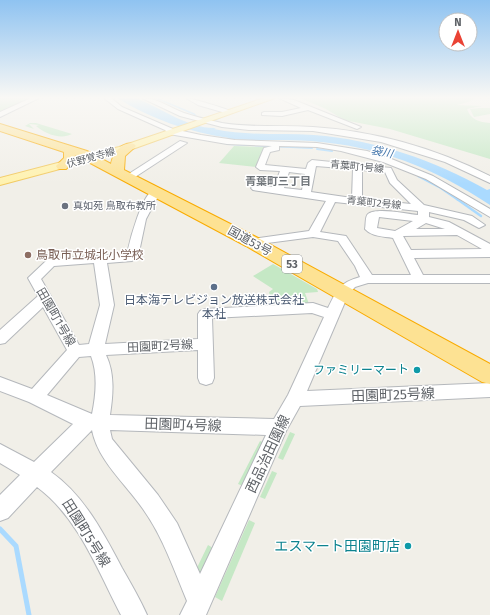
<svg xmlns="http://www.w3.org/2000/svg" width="490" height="615" viewBox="0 0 490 615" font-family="'Fira Sans','Noto Sans JP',sans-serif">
  <rect width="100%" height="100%" fill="#f1efe8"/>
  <!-- green -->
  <g fill="#c5e8c5">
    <path d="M0,98h32l-32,16z"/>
    <path d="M300,98h175l-7,4 -11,3 25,1 -15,3c4,11 12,13 23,14v36l-100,-30 -46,-9 -18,-11z"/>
    <path d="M479,108h11v6l-16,3 -4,-8z"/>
    <path d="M30,123h6l36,11c-11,6 -27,0 -36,-8l3,-1 -10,-1 5,5 -9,-3z"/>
    <path d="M234,146l32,1 -9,20 -38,-4z"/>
    <path d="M273,264l44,25 1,3 -13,1 4,11 -25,2 -14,-10 -1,-4 4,-3 -20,-13z"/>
    <path d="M290,432l5,2 -12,26 -5,-2z"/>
    <path d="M260,441l5,2 -22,43 -5,-2z"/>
    <path d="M272,471l5,2 -12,26 -5,-2z"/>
    <path d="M249,520l6,3 -33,78 -7,-4z"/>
    <path d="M208,545l5,3 -17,34 -4,-4z"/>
  </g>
  <!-- water -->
  <path fill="#aadaff" d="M117,98c6,0 13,-2 19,0 25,10 53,31 80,30l-2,1c33,7 67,4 100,6 62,5 120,25 173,55l3,-1v16c-56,-37 -111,-59 -179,-64 -26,-2 -52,0 -79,-2l-4,2 1,-3c-40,-6 -78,-19 -112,-40z"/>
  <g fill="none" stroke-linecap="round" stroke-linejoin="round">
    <!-- stream-far3 -->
    <g stroke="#aadaff" stroke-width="1.5">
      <path d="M156,98l38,16 3,3"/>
      <path d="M209,122l11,-4"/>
    </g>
    <!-- stream-far2 -->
    <g stroke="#aadaff" stroke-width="2">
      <path d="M227,144l85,4"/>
      <path d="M317,149l15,2"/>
      <path d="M418,176l21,11 19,13"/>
    </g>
    <!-- stream-far1 -->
    <path stroke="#aadaff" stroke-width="2.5" d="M457,199l24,17"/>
    <!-- stream -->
    <path stroke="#aadaff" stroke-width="5" d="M0,529l16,17 13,69"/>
    <!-- minor casing -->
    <g stroke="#b5b8bc" stroke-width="2">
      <g id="minor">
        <path d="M31,98h8l-39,19v-5z"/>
        <path d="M104,98h7l11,9 51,22 28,6 34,5 82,3 50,8 22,7 44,18 57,33v8l-64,-38 -43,-17 -42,-11 -24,-4 -38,-1v4l-9,2 -5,13 41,4 2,-6 4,-3 79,8 6,12 27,25 48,11 13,9 -6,3 -15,-8 -35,-8v5l20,5 41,22v13l-76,1 9,17h67v8h-122l-13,4 -7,8 -41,96 183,-8v14l-190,9 -14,25 -80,184h-26l7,-14c-13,-31 -24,-64 -44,-92 -17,-25 -45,-48 -51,-79l-41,42c33,23 53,62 71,96 9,16 18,31 25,47h-26c-23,-44 -43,-98 -84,-128l-29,31 -8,3v-26l20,-20 -20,-12v-19l34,18 39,-38 -44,-22 -29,-11v-14l32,12 35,-39 -24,-43 -38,36 -5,1v-14l38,-34 -10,-18 19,-18 4,-1 76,-5c3,-14 15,-62 29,-66l5,3 -15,28 -8,38 -6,4 -25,2 7,42 -9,39 93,-5v-25l2,-3 5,-2 108,-6 15,5c9,-18 11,-25 32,-31l-5,-11 -17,-25 -25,-4 -61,8 -6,-3 6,-3 57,-8 17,-30 -73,-11 -2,-2 5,-3 18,2 6,-16 -20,-1 -4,-3 8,-19 8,-2 -45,-2 -58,-10 -4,-4 -47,-21zM316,166l37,3 -1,29 -41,-6zM362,170l23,2 5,11 21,21 -49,-5zM289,172l16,2 -3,16 -18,-2zM335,202l83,9v4c-10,-1 -42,-8 -50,-1 -3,2 -2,11 -3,15 7,8 18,7 28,9l18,37h-39l-26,-39 -26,-4zM379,217l34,4 -18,10 -18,-3zM426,223l19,6h-29zM457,235l25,14 -71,1 -8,-14zM94,263l6,42 -11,39 -10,1 -38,-66 13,-13zM312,313l12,4 -36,78 -14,24 -164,-4c3,-20 5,-41 -4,-60l92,-5v28l2,5 6,2 6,-2 2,-5 -2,-60zM91,356c7,18 5,39 1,58l-45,-19 32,-38zM110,430l156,5 -66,139 -23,-51 -19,-28 -46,-56z"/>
        <path d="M142,98c13,-1 29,10 42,15 12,4 25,7 38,10 30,5 61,2 91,4 62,4 122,21 177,49v7l-45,-21 -64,-20 -68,-11 -64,-1 -27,-3 -42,-11z"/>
        <path d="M186,98c5,0 42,11 46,14l-3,2 -31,-9z"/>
        <path d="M279,98l15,2 67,27 -4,2 -49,-19 -26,6 -20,-1v-2l2,-1h18l19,-4z"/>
        <path d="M180,141l7,2 -55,36h-6l-2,-2z"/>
      </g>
    </g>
    <!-- major casing -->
    <g stroke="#f2c960" stroke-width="2">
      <path id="major" d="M264,98h11l-148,53 -127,34v-7l119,-31z"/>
    </g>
    <!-- highway casing -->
    <g stroke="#f9ab00" stroke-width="2">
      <path id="highway" d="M0,124l87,27 24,13c2,-11 11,-23 23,-20l2,2 -11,10 -1,14 134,68 232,126v20l-8,-2 -236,-136 -167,-89 -4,-2 1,4 -10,10h-8l-2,-3 8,-8v-6l-64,-21z"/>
    </g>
    <!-- minor -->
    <use href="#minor" fill="#fff" fill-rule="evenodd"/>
    <!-- major -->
    <use href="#major" fill="#fff2af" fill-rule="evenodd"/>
    <!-- highway -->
    <use href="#highway" fill="#fde293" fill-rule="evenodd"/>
  </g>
  <!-- sky -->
  <linearGradient id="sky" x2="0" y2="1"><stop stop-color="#8fc3f1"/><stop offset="0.53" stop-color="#f9f8f5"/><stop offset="1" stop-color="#f9f8f5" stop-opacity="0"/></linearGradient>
  <rect width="490" height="184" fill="url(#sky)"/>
  <!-- markers -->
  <circle fill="#6b7280" stroke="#fff" stroke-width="1.5" cx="65" cy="206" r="4"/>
  <circle fill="#8d6e63" stroke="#fff" stroke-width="1.5" cx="28" cy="255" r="4"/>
  <circle fill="#5c6f8a" stroke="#fff" stroke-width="1.5" cx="214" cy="287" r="4"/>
  <g fill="#0f9aa8" stroke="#fff" stroke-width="1.5">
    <circle cx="417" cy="370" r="4"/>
    <circle cx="408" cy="546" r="4"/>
  </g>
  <g text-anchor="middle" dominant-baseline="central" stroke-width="3" stroke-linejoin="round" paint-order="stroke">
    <!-- far-street labels -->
    <g font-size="10" fill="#5f6368" stroke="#fff">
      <text transform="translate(91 158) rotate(-16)">伏野覚寺線</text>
      <text transform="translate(357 167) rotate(5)">青葉町1号線</text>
      <text transform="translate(374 203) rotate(6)">青葉町2号線</text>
    </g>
    <!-- far-worship labels -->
    <g font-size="10" fill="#5b616d" stroke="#fff" text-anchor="start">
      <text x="73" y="206">真如苑 鳥取布教所</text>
    </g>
    <!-- far-water labels -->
    <g font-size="11" font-style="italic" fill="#4174aa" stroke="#fff">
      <text transform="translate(382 152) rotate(12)">袋川</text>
    </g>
    <!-- far-neighbourhood labels -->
    <g font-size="11" font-weight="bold" fill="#70757a" stroke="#fff">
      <text x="278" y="181">青葉町三丁目</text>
    </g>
    <!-- shield labels -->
    <rect fill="#fff" stroke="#8f9295" stroke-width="1" x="282" y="255" width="20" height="18" rx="3"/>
    <g font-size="11" font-weight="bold" fill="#5f6368">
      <text x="292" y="264">53</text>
    </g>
    <!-- street labels -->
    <g font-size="12" fill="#5f6368" stroke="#fff">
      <text transform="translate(250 241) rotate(29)">国道53号</text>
      <text transform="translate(56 317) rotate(60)">田園町1号線</text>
      <text transform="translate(160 346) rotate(-3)">田園町2号線</text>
    </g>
    <!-- education labels -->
    <g font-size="12" fill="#785e54" stroke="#fff" text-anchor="start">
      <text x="36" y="255">鳥取市立城北小学校</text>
    </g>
    <!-- service labels -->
    <g font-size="12" fill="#4e5e75" stroke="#fff">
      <text x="214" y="300">日本海テレビジョン放送株式会社<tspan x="214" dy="14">本社</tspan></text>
    </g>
    <!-- culture labels -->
    <g font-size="12" fill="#0d838f" stroke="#fff" text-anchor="end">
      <text x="409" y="370">ファミリーマート</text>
    </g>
    <!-- near-street labels -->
    <g font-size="14" fill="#5f6368" stroke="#fff">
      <text transform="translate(393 395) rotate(-2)">田園町25号線</text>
      <text transform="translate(183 425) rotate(2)">田園町4号線</text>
      <text transform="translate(268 454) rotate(-65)">西品治田園線</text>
      <text transform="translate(86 533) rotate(58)">田園町5号線</text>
    </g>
    <!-- near-culture labels -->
    <g font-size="14" fill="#0d838f" stroke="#fff" text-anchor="end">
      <text x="400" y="546">エスマート田園町店</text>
    </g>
  </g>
  <!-- north arrow -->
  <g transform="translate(458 32)"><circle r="19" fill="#ffffff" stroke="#bfc1c3"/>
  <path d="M0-3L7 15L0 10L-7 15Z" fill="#ea4335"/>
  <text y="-6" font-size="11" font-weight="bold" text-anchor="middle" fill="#5f6368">N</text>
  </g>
</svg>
